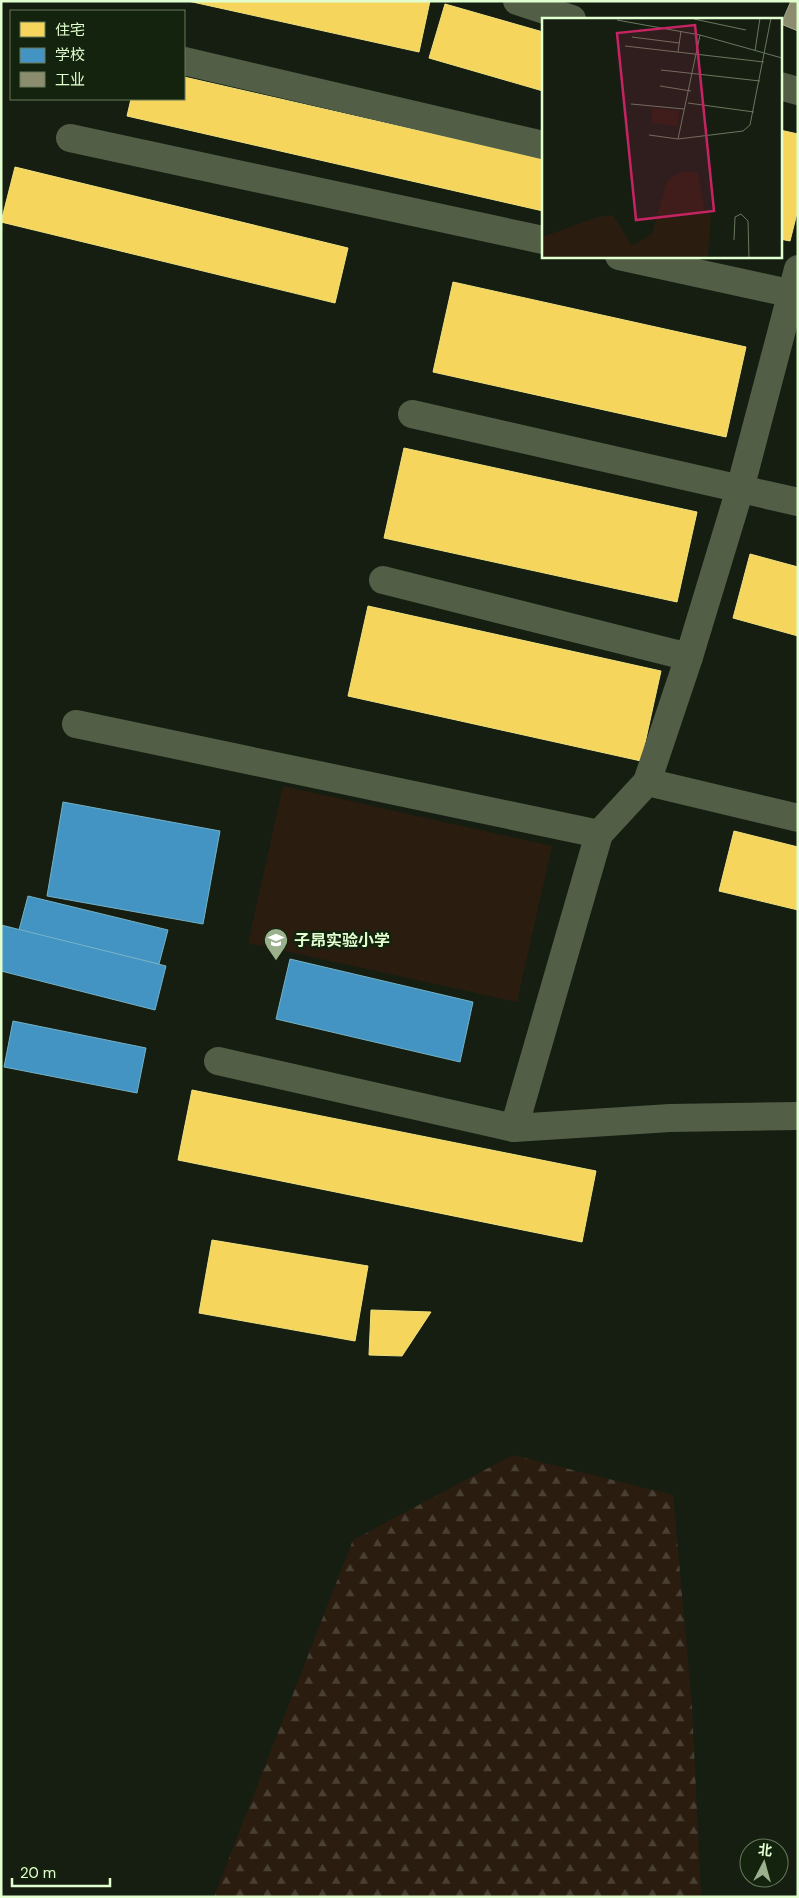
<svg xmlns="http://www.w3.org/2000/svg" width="799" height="1898" viewBox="0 0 799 1898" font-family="'DM Sans','Noto Sans SC',sans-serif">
  <defs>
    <pattern id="forest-firs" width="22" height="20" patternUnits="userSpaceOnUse" patternTransform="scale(1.25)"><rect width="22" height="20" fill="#2a1d10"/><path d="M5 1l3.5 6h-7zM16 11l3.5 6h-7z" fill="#493f32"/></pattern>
  </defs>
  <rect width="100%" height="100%" fill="#161e12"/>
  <!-- forest -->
  <path fill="url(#forest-firs)" d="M513,1455l160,40 19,212 9,190h-487l139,-357z"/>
  <!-- green -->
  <path fill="#2a1d10" d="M283,786l269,60 -35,156 -269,-59z"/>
  <!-- homes -->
  <g fill="#f6d55c" stroke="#f0e27e">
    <path d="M188,1h242l-11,51z"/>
    <path d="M445,4l98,28v59l-114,-33z"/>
    <path d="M184,77l359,82v52l-416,-95 4,-17h53z"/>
    <path d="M780,130l18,4v75l-8,32 -10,-2z"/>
    <path d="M15,167l333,81 -13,55 -334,-81z"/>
    <path d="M453,282l293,65 -20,90 -293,-65z"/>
    <path d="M404,448l293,64 -20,90 -293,-64z"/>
    <path d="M750,554l48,13v69l-65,-18z"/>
    <path d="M368,606l293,65 -20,90 -293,-65z"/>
    <path d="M734,831l64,16v63l-79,-19z"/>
    <path d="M192,1090l404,81 -14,71 -404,-82z"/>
    <path d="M212,1240l156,26 -13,75 -156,-28z"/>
    <path d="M371,1310l60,2 -29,44 -33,-1z"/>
  </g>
  <!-- schools -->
  <g fill="#4393c3" stroke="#73b3c7">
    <path d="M63,802l157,29 -17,93 -156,-28z"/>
    <path d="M28,896l140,34 -9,34 -140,-34z"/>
    <path d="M1,925l165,41 -11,44 -154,-39z"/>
    <path d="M290,959l183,43 -13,60 -184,-43z"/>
    <path d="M13,1021l133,27 -9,45 -133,-26z"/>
  </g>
  <!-- industry -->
  <path fill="#8c8c6e" stroke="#a6ae8b" d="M791,1h7v30l-17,-7z"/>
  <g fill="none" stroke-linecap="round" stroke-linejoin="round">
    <!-- minor -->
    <g stroke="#525f46" stroke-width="28">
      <path d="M517,1l55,18"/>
      <path d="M184,61l359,84"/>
      <path d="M780,86l18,5"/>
      <path d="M70,138l473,102"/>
      <path d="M619,256l179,39"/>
      <path d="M412,414l386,88"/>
      <path d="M383,580l306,77"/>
      <path d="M76,724l523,110"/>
      <path d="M647,782l151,36"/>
      <path d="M218,1061l296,67 85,-294 48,-52 42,-125 51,-168 58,-220"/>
      <path d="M514,1128l156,-10 128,-2"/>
    </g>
  </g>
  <!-- icons -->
  <defs>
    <g id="school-pin" transform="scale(1.25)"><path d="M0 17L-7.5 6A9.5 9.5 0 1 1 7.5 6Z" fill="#9bb08d" stroke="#14230d"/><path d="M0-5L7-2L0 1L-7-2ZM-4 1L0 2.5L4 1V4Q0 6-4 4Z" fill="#fff"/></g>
  </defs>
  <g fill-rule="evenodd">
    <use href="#school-pin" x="276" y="940"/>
  </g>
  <g text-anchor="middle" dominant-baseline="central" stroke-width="5" stroke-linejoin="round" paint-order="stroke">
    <!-- poi labels -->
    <g font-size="16" font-weight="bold" fill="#e2ffcf" stroke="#14230d" text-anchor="start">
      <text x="294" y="940">子昂实验小学</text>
    </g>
  </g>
  <!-- overview -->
  <g transform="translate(542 18)">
    <rect width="240" height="240" fill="#161e12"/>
    <path d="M140,153l16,2 7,39 6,2 -3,44h-166v-21l56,-20 15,-2 19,31 20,-12 15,-53z" fill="#2a1d10"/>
    <path d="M110,90l27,3 -1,15 -27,-3z" fill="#2a1d10"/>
    <path fill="none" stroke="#68785e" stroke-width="1" d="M152,1l52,11M75,2l83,15 82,23M90,19l47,6M83,28l139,16M213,33l5,-33M136,34l3,-21M119,52l99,11M118,68l31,5M146,85l66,9M89,86l53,5M107,117l29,4 22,-104M136,121l65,-8 7,-6 21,-107M192,222l1,-23 6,-3 7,7 1,37"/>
    <path fill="#c42461" fill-opacity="0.15" stroke="#c42461" stroke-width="2.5" d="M153,7l19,186 -78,9 -19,-187z"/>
    <rect width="240" height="240" fill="none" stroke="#e2ffcf" stroke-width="2.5"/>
  </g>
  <!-- border -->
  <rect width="799" height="1898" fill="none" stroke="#e2ffcf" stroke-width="5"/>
  <!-- legend -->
  <rect x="10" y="10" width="175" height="90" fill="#14230d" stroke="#667b5b"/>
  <rect x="20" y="22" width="25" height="15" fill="#f6d55c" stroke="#667b5b"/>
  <text x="55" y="35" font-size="15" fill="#e2ffcf">住宅</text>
  <rect x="20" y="48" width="25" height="15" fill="#4393c3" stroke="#667b5b"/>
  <text x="55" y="60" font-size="15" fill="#e2ffcf">学校</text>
  <rect x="20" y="72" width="25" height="15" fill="#8c8c6e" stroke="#667b5b"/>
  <text x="55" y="85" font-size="15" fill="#e2ffcf">工业</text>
  <!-- north arrow -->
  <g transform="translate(764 1863) rotate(6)"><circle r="24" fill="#14230d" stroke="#667b5b"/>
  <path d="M0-4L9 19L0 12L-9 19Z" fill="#9bb08d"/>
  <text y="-8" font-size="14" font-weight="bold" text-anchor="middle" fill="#e2ffcf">北</text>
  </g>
  <!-- scale -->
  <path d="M12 1878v8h98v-8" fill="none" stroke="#e2ffcf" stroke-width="2.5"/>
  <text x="20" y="1878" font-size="15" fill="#e2ffcf" stroke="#14230d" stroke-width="4" paint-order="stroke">20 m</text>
</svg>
